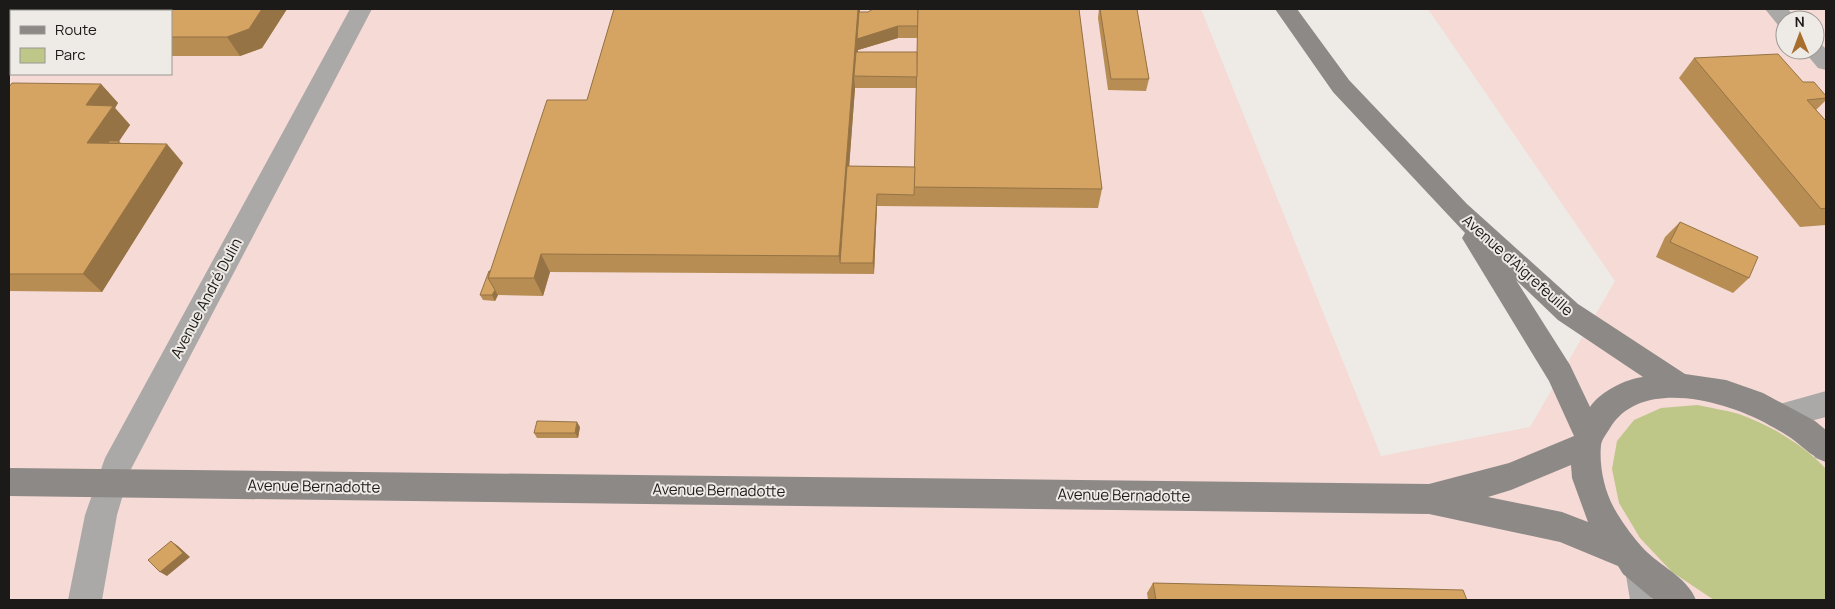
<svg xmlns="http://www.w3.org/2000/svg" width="1835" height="609" viewBox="0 0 1835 609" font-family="Manrope,sans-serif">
  <rect width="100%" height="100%" fill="#eeeae5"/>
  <!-- industrial -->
  <path fill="#f5dad6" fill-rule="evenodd" d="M9,9h1192l180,447 149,-29 85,-146 -187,-272h398v591h-1817zM11,11h160v63h-160zM1785,20h30v30h-30z"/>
  <!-- green -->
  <path fill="#bfc788" d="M1697,405c14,3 28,5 42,9 31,11 65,31 87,55v131h-112l-42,-28 -32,-34 -21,-35 -7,-34 5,-28 17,-21 27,-12z"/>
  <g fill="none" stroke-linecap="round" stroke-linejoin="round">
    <!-- lane -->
    <path fill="#aba9a7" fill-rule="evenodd" d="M1635,552l8,3 3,8 6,37h-22l-6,-37 3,-8z"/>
    <!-- street -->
    <g fill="#aba9a7" fill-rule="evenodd">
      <path d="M350,9h22l-242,462 -13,44 -15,85h-34l17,-85 20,-57z"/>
      <path d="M1765,9h23l9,11h-12v7l-7,-2z"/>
      <path d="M1815,43l7,2 4,4v21l-8,-2 -15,-18h12z"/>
      <path d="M1826,391v26l-46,12 -11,-4 -4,-9 4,-9z"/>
      <path d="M1826,434v28l-11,-4 -4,-10 4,-11z"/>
    </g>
    <!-- secondary -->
    <path fill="#8c8986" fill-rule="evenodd" d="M1275,9h22l52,71 118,124 111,100 107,70 41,6 37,13 52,28 11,9v32c-13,-5 -21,-13 -31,-21 -8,-6 -17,-11 -26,-16 -43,-24 -128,-48 -159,3 -3,5 -8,11 -9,17 -2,20 3,45 13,63 7,13 23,35 34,45 16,15 40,26 48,47h-42l-31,-26 -5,-8 -58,-24 -131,-28 -1420,-18v-28l1420,16 80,-21 65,-27 -25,-55 -87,-143 3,-5 -132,-141zM1516,280l42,40 85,57c-18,2 -43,15 -53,30l-20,-42zM1571,465l1,13 16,44 -26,-10 -74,-15 23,-7z"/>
  </g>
  <!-- wall -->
  <g fill="#b78d54" fill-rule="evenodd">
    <path d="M9,9h278l-25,39 -22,8h-69v-45h-160v4h-2z"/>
    <path d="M614,9h246v3l219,-3 23,180 -4,19 -221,-2 -3,68 -324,-2 -7,24 -45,-1 -3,6 -12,-1 -3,-5 10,-24 97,-171zM898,38h19v14h-59v-2zM855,88h61l-1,79 -66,-1z"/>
    <path d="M1099,9h38l12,70 -3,12 -38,-1 -10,-72z"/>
    <path d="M1694,58l132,38v4l-10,10 10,11v104l-26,2 -121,-149z"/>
    <path d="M101,84l17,19 -3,5 15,17 -11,16 2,2 62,20 -81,129 -93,-1v-204z"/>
    <path d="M1680,222l69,56 -16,15 -77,-36 9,-20z"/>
    <path d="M580,427l-2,11h-41l-3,-5z"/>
    <path d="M1153,583l314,17h-319l-1,-7z"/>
  </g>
  <!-- shaded-wall -->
  <g fill="#957345">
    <path d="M262,9h25l-25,39 -22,8 -13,-19z"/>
    <path d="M858,9h2v5l38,12v12l-40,12 -2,26h-2l1,12 -13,175h-2l-1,-7z"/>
    <path d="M101,84l17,19 -3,5 15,17 -21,31 -22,-13 -1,-38z"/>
    <path d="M167,144l16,19 -81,129 -19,-18z"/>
    <path d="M877,194v12l-3,68 -1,-11z"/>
    <path d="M541,254l9,18 -7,24 -9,-18z"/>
    <path d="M495,290l3,5 -3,6 -3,-6z"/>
    <path d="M577,422l3,5 -2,11 -3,-5z"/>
    <path d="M171,541l7,5 12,11 -23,19 -7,-4z"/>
  </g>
  <!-- building -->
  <g fill="#d5a462" stroke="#957345">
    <path d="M100,9h162l-13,20 -22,8h-56v-26h-73z"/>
    <path d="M614,9h244l-19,247 -298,-2 -7,24h-46l59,-178h40z"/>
    <path d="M873,9h45v17h-20l-41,13 2,-27h9z"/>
    <path d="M918,9h161l23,180 -188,-2z"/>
    <path d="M1100,9h37l12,70h-38z"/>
    <path d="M856,52h61v25l-63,-1z"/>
    <path d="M1778,54l25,28h11l12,14v2l-19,2 19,21v87l-5,1 -127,-151z"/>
    <path d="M12,83l89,1 -15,21 27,1 -26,37 80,1 -84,130h-74v-187z"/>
    <path d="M109,141h10l-1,2h-10z"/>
    <path d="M847,166l68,1 -1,28 -37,-1 -4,69h-33z"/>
    <path d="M1680,222l78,35 -9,21 -79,-36z"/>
    <path d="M489,271h1l-2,7 7,12 -3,5h-12z"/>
    <path d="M537,421l40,1 -2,11h-41z"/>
    <path d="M171,541l12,12 -23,19 -12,-12z"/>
    <path d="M1153,583l310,7 4,10h-311z"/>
  </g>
  <g text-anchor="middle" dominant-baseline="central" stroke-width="4" stroke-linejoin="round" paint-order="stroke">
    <!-- street labels -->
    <g font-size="15" fill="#1b1a18" stroke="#eeeae5">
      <text transform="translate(1518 265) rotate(42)">Avenue d'Aigrefeuille</text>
      <text transform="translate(206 298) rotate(-62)">Avenue André Dulin</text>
      <text transform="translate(314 486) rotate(1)">Avenue Bernadotte</text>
      <text transform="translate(719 490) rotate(1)">Avenue Bernadotte</text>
      <text transform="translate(1124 495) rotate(1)">Avenue Bernadotte</text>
    </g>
  </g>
  <!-- border -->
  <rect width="1835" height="609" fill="none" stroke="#1b1a18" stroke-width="20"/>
  <!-- legend -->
  <rect x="10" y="10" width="162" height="65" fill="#eeeae5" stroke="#9a9793"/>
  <rect x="20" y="26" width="25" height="8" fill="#8c8986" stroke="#9a9793"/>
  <text x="55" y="35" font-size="15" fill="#1b1a18">Route</text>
  <rect x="20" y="48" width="25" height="15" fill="#bfc788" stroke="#9a9793"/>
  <text x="55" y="60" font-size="15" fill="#1b1a18">Parc</text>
  <!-- north arrow -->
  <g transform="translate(1800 35) rotate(359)"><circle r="24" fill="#eeeae5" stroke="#9a9793"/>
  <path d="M0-4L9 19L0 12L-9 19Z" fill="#a86e2e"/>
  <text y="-8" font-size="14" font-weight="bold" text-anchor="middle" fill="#1b1a18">N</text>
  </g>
</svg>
